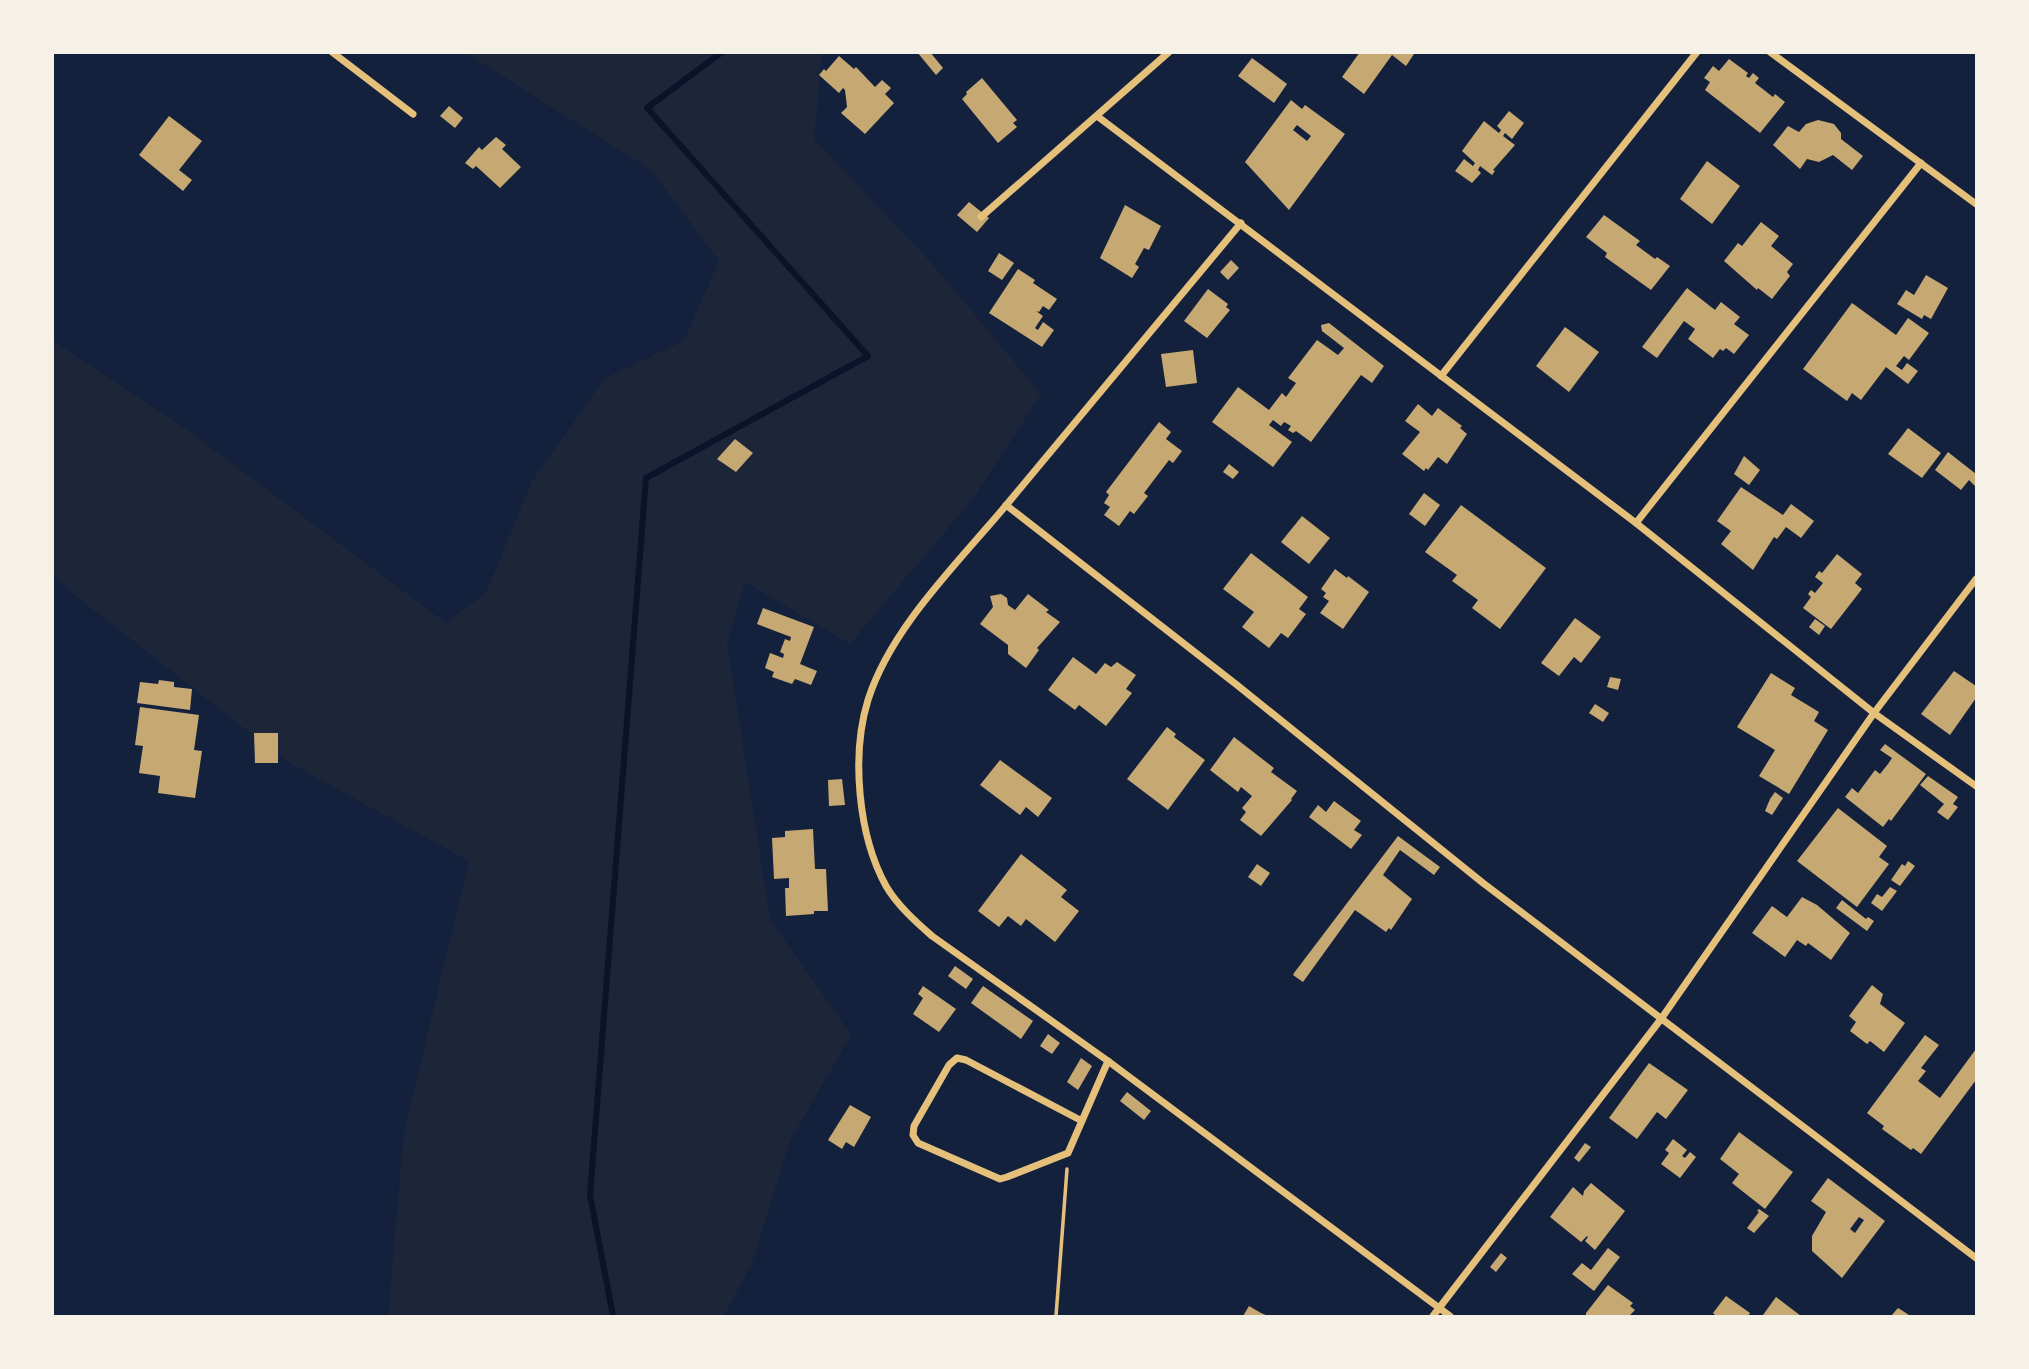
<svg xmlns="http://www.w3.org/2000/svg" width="2029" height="1369" viewBox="0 0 2029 1369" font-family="'Noto Sans',sans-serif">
  <rect width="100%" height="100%" fill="#14213d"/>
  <!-- green -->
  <path fill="#1d2539" d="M466,53h356l-8,86 123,130 104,125 -66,102 -125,148 -105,-62 -18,61 43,276 81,116 -61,106 -38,122 -28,53h-336l16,-184 65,-271 -183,-100 -210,-165 -23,-22 -1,-234 131,87 263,196 40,-30 46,-112 73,-103 79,-37 35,-80 -68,-91z"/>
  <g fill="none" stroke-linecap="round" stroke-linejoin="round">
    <!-- stream -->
    <path stroke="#0b132b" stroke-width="6" d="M613,1316l-23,-121 56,-717 222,-122 -221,-248 75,-56"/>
  </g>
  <!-- building -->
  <g fill="#c6a872" fill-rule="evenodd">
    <path d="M917,52h13l13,16 -7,7z"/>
    <path d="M1360,52h53l1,2 -8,12 -14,-11 -28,39 -22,-17z"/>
    <path d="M839,56l15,13 2,-2 19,20 7,-7 9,8 -6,6 9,9 -29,31 -24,-21 6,-6 -2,-17 -2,-2 -4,5 -20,-18 5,-6 2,2z"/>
    <path d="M1252,58l35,26 -13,19 -36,-27z"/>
    <path d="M1729,59l19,14 -2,3 3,2 4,-5 6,5 -4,5 18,14 2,-3 10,8 -25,31 -55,-43 5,-8 -6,-4 9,-12 6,5z"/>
    <path d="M982,78l35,42 -4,3 4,4 -19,16 -36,-44 5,-5 -1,-2z"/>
    <path d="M1291,100l11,9 3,-4 40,29 -56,76 -44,-48zM1297,125l14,11 -4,5 -14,-11z"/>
    <path d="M449,106l14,12 -8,10 -15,-12z"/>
    <path d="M1509,111l15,12 -12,16 -7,-6 -2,3 12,9 -22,25 2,1 -3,4 -12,-9 -2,4 3,3 -9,10 -17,-12 9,-12 9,7 2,-3 -13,-12 22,-30 15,12 2,-3 -4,-4z"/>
    <path d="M169,116l33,25 -23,29 13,10 -9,11 -44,-36z"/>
    <path d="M1818,120l16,4 7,9v6l22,17 -11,14 -19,-15 -14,7 -12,-3 -7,10 -27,-24 15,-19 11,6 7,-8z"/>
    <path d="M496,137l10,8 -4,4 19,18 -21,21 -24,-22 -3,3 -8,-6 14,-16 3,3z"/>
    <path d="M1707,161l33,25 -28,38 -32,-25z"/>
    <path d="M969,202l20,16 -12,14 -20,-17z"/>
    <path d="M1125,205l36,21 -12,24 -5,-2 -9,16 4,3 -7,11 -32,-20z"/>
    <path d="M1604,215l36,26 -4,4 19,14 2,-2 13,9 -19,24 -46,-33 2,-4 -21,-16z"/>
    <path d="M1761,222l18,14 -8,10 22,18 -6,8 3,4 -18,23 -14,-11 -1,2 -33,-29 14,-18 4,3z"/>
    <path d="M999,253l15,10 -12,17 -14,-9z"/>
    <path d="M1231,260l8,8 -11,12 -8,-8z"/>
    <path d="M1018,269l17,11 -2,3 24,16 -8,11 -6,-4 -4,6 -3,-1 7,5 -8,12 3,2 5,-8 11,8 -12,17 -53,-34z"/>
    <path d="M1926,275l22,13 -17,31 -7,-4 -2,4 -25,-15 9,-14 8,5z"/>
    <path d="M1687,288l28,22 6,-8 19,15 -6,7 15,11 -15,19 -8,-6 -3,3 -3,-2 -7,9 -25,-19 7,-10 -11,-8 -27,37 -15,-11z"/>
    <path d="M1208,289l20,15 -2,3 4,3 -23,28 -23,-17z"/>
    <path d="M1852,303l44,32 12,-17 21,15 -20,27 -5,-4 -8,10 6,4 5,-7 11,8 -10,13 -22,-17 -25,33 -9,-7 -5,8 -44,-32z"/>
    <path d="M1329,323l55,43 -12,17 -11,-8 -50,67 -15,-11 -3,2 -5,-3 3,-4 -5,-3 -2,-1 -3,4 -8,-6 -4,5 23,17 -19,25 -61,-45 26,-35 31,23 13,-17 4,4 10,-14 -8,-5 29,-38 21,15 6,-7 -22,-17 -1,-6z"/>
    <path d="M1565,327l34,25 -30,40 -33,-26z"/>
    <path d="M1193,350l4,33 -31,4 -5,-33z"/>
    <path d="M1418,404l14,12 6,-8 24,18 -2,2 7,6 -20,30 -9,-7 -10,13 -2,-2 -2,3 -22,-17 18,-22 -15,-11z"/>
    <path d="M1159,422l12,10 -5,7 16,12 -9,12 -4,-3 -25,33 4,3 -14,18 -4,-3 -11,15 -15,-11 6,-8 -6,-4 5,-8 -3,-3z"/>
    <path d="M1908,428l33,25 -19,25 -34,-24z"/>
    <path d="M735,439l18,14 -17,19 -19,-13z"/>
    <path d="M1948,452l28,22v13l-7,-7 -8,10 -26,-20z"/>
    <path d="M1744,456l16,14 -11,15 -15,-11z"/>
    <path d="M1229,464l10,8 -6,7 -10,-7z"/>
    <path d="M1741,487l42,28 8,-11 23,17 -13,17 -15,-11 -9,12 -3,-2 -21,33 -32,-26 10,-13 -14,-10z"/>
    <path d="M1424,493l16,12 -15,21 -16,-12z"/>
    <path d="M1461,505l85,63 -46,61 -28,-21 6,-8 -26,-19 5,-6 -32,-23z"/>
    <path d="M1302,516l28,22 -21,26 -28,-22z"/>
    <path d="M1251,553l57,44 -9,12 7,5 -18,24 -7,-5 -12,15 -27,-21 12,-15 -31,-23z"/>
    <path d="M1837,554l25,20 -7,9 7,6 -31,40 -28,-21 8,-11 -3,-3 3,-4 4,3 8,-10 -8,-6 4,-6 3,2z"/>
    <path d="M1335,569l12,9 1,-2 21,16 -26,37 -23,-16 9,-12 -6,-4 3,-4 -5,-4z"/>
    <path d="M1001,594l6,4 1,7 7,5 13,-16 21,16 -3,2 14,10 -23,26 2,2 -13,18 -18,-14v-9l-28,-21 13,-17 -3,-11z"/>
    <path d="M763,608l51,19 -14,37 17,7 -6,14 -16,-6 -3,5 -20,-7 2,-5 -9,-4 5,-15 13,5 1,-4 -4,-2 5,-13 5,2 1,-4 -34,-13z"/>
    <path d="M1575,618l26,19 -20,26 -7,-6 -15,19 -18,-13z"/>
    <path d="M1815,619l10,7 -6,9 -10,-8z"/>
    <path d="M1073,657l23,17 9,-11 6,4 6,-5 19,13 -10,14 6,4 -26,33 -27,-21 -4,5 -27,-20z"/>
    <path d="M1954,671l22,15v12l-26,37 -29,-21z"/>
    <path d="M1771,673l24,15 -4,7 28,17 -5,9 14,9 -39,64 -30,-18 16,-26 -38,-23z"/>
    <path d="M1610,677l11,2 -3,11 -11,-3z"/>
    <path d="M159,680l15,2v5l18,2 -2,21 -53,-7 3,-21 18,2z"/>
    <path d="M1595,704l14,9 -6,9 -14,-9z"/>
    <path d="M140,707l59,8 -5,35 8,1 -7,47 -37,-5 2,-17 -21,-3 4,-27 -8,-1z"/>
    <path d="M1167,727l9,7 -2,3 31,23 -37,50 -41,-31z"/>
    <path d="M254,733h24v30h-23z"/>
    <path d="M1234,737l40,31 -3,4 26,19 -6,8 1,1 -31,36 -21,-16 6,-8 -4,-4 10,-12 -11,-9 -3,5 -28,-22z"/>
    <path d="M1885,744l41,30 -35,47 -2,-2 -6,8 -38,-30 7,-9 6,5 17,-23 5,4 8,-10 4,-6 -12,-8z"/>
    <path d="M1000,760l52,38 -14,19 -12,-10 -6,8 -40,-30z"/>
    <path d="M1928,776l30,21 -5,7 5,3 -10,13 -11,-8 7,-8 -24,-19z"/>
    <path d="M842,779l3,26 -16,1 -1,-26z"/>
    <path d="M1775,792l8,6 -11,17 -7,-4 5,-12z"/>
    <path d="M1334,801l27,20 -7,9 8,5 -11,14 -42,-32 9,-12 8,7z"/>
    <path d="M1838,808l49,38 -8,11 10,7 -32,43 -60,-46z"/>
    <path d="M813,829l2,40h11l2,42h-14v3l-28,2 -1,-28h4v-10l-15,1 -2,-41 13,-1v-6z"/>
    <path d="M1398,836l42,31 -6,8 -34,-25 -17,25 29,24 -21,31 -2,-2 -3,4 -31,-22 -52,72 -10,-7 1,-2z"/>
    <path d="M1021,854l46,36 -6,7 18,14 -24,31 -29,-23 -5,7 -13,-10 -9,11 -21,-16z"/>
    <path d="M1908,861l7,5 -15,20 -9,-6 11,-16 3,2z"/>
    <path d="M1257,864l13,9 -9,13 -13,-9z"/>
    <path d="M1890,887l7,4 -15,20 -11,-8 6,-9 5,3z"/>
    <path d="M1802,897l15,8 33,28 -19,27 -23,-17 -2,3 -9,-6 -12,17 -33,-24 20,-27 15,11z"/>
    <path d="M1842,900l24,19 2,-2 6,4 -7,10 -31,-23z"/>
    <path d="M955,966l18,13 -7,10 -18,-13z"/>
    <path d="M1872,985l11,9 -3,10 25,19 -21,29 -14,-11 -3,3 -17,-13 6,-9 -7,-6z"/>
    <path d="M923,986l33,23 -17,23 -26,-18 10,-16 -5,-4z"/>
    <path d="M983,986l50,35 -12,18 -50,-36z"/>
    <path d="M1048,1034l12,9 -8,11 -12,-8z"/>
    <path d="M1925,1035l14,10 -18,23 5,3 -8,10 22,17 36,-49v31l-55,74 -8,-6 -2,2 -29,-21 2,-3 -17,-13z"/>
    <path d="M1081,1058l11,8 -14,24 -11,-8z"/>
    <path d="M1649,1063l39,27 -22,29 -9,-7 -20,27 -28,-21z"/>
    <path d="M1127,1092l24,19 -7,9 -24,-19z"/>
    <path d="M850,1105l21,12 -17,30 -8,-5 -4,7 -14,-9z"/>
    <path d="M1739,1132l54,40 -28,37 -33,-26 7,-9 -19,-15z"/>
    <path d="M1673,1139l14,11 -5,6 3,2 5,-6 6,5 -16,21 -19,-14 8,-11 -4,-3z"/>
    <path d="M1585,1143l6,4 -12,15 -5,-4z"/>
    <path d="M1828,1178l57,43 -43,57 -30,-27v-15l14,-24 -15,-11zM1859,1217l5,3 -9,13 -5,-4z"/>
    <path d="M1591,1183l34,28 -30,39 -10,-9 3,-4 -1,-1 -6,6 -31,-25 23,-30 10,9 1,-5z"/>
    <path d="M1759,1209l10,7 -15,17 -7,-5 12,-16 -2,-1z"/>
    <path d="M1608,1248l12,9 -26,34 -22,-17 10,-11 9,7z"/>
    <path d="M1501,1253l6,5 -11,14 -6,-5z"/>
    <path d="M1608,1285l25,18 -3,3 5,4 -6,6h-43v-3z"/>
    <path d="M1726,1296l24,17 -2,3h-34l1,-1 -2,-2z"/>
    <path d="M1776,1297l25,19 -38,-1z"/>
    <path d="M1249,1306l12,7 7,3h-25z"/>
    <path d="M1898,1308l8,5 4,3h-19z"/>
  </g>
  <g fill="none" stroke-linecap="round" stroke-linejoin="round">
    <!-- path -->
    <path stroke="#e5c07b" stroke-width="3.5" d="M1056,1316l11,-147"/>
    <!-- minor -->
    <g stroke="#e5c07b" stroke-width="7">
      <path d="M332,52l81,62"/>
      <path d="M1770,52l206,152"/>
      <path d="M1097,116l539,407 238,190 102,73"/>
      <path d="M981,217l188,-165"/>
      <path d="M1241,223c-78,93 -155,187 -233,280 -49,59 -117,124 -140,197 -17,55 -10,135 18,186 11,19 30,36 46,50l176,125 342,255"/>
      <path d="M1441,376l256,-324"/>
      <path d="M1006,505l231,180 246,198 493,375"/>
      <path d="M1636,523l285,-360"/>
      <path d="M1082,1121l-116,-61 -9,-2 -8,7 -35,61 -1,9 5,8 82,36 7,-2 61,-24 40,-92"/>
      <path d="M1433,1316l228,-297 213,-306 102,-134"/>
    </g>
  </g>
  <!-- border -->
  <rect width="2029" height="1369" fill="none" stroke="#f6f1e7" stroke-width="108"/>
</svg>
